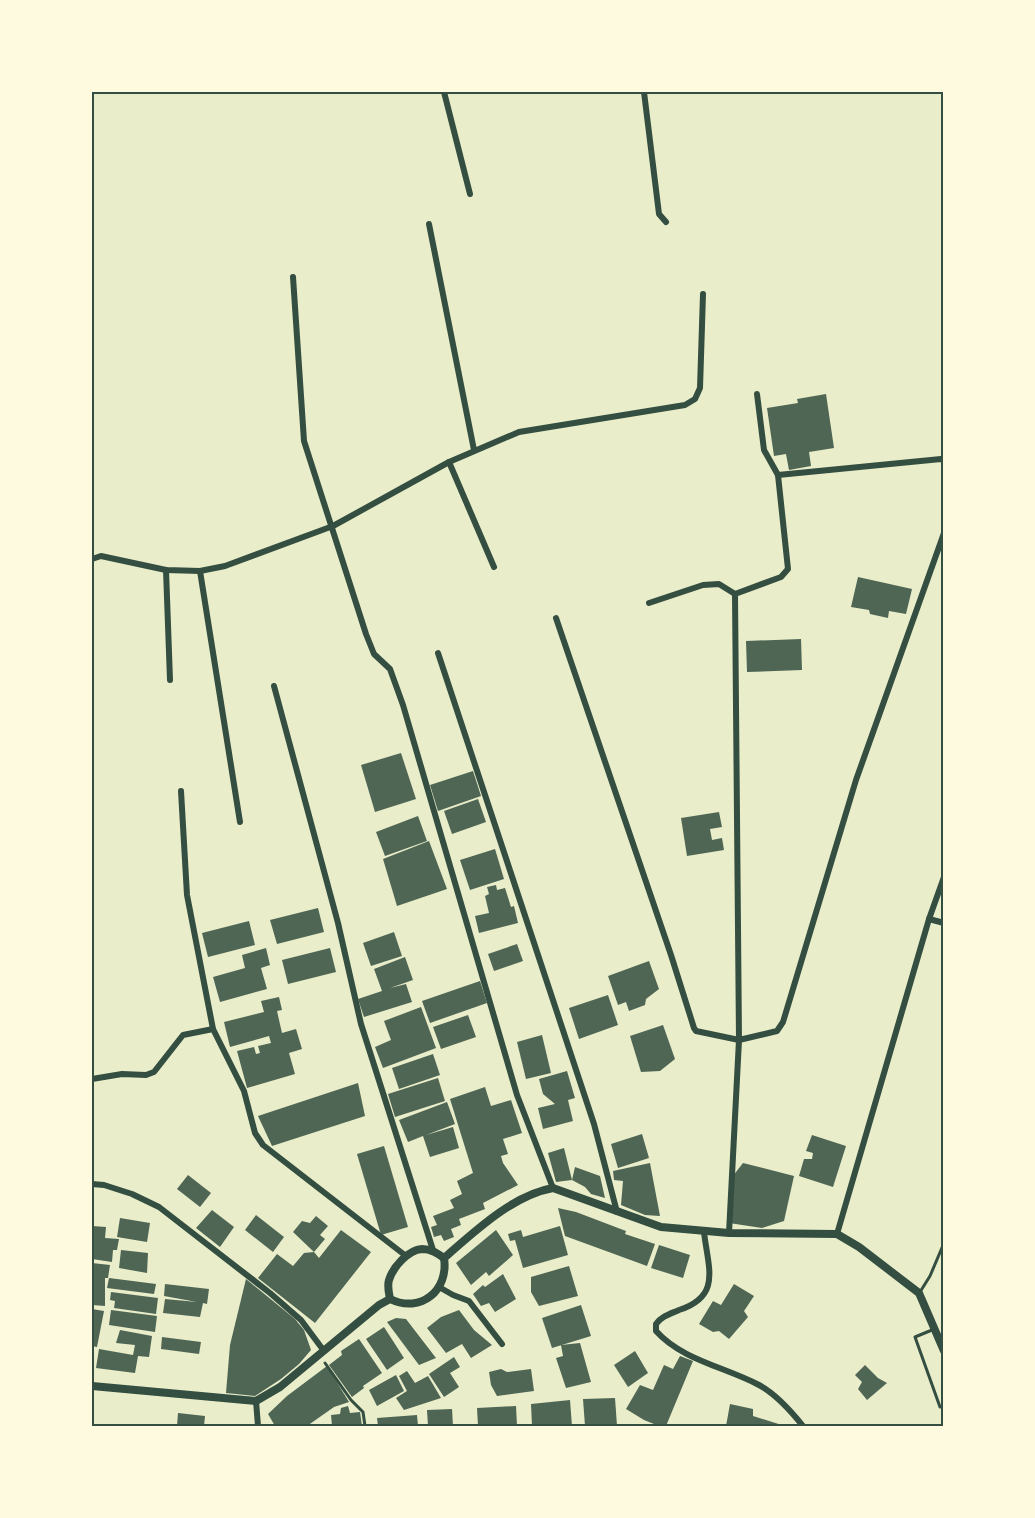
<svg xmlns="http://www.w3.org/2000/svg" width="1035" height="1518" viewBox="0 0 1035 1518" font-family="'Fira Sans',sans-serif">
  <rect width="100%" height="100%" fill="#e9edc9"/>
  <!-- building -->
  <g fill="#4f6655">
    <path d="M826,394l8,54 -25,4 2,14 -22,4 -3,-16 -12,2 -7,-48 31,-5 -1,-4z"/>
    <path d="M858,577l54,12 -6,25 -17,-3 -1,7 -18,-4 -1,-4 -18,-3z"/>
    <path d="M801,639l1,31 -55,2 -1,-31z"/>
    <path d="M401,753l15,46 -41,13 -14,-47z"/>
    <path d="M473,771l8,25 -43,15 -8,-26z"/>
    <path d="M478,799l8,23 -34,12 -8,-23z"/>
    <path d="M719,812l3,15 -12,2 2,11 10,-2 2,12 -37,6 -6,-38z"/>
    <path d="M418,816l9,25 -42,15 -9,-24z"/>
    <path d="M429,841l18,48 -50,17 -14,-47z"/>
    <path d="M495,849l9,30 -34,11 -10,-30z"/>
    <path d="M496,885l1,5 8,-2 6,19 3,-1 4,17 -39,10 -4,-17 14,-3 -4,-17 4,-2 -2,-7z"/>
    <path d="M318,908l6,24 -47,12 -7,-24z"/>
    <path d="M249,921l6,24 -47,12 -6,-24z"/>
    <path d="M394,932l8,24 -31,10 -8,-23z"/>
    <path d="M517,944l6,17 -29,10 -6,-17z"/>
    <path d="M266,948l4,17 -9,3 6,21 -47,13 -7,-25 32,-9 -3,-13z"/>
    <path d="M330,948l6,24 -48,12 -6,-24z"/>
    <path d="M405,957l8,23 -23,8 16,-4 6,18 -48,15 -6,-18 24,-8 -8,-22z"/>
    <path d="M649,961l10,28 -13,10 -1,6 -16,6 -3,-9 -8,3 -10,-29z"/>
    <path d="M480,981l7,22 -57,20 -8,-22z"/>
    <path d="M608,995l10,30 -39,14 -10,-31z"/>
    <path d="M279,997l3,13 -5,1 5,22 14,-4 6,20 -13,4 6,21 -48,14 -10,-37 17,-4 2,7 4,-1 -2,-7 13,-3 -2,-7 -39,11 -6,-25 40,-10 -3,-11z"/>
    <path d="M421,1007l15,41 -53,20 -8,-21 16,-7 -7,-19z"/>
    <path d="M468,1015l8,22 -35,12 -8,-22z"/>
    <path d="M663,1025l12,34 -15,12 -19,1 -11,-36z"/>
    <path d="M542,1035l9,38 -25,6 -9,-37z"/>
    <path d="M433,1054l7,21 -41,14 -7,-21z"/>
    <path d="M567,1071l8,27 -7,2 5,21 -30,8 -5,-21 17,-4 -12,-10 -4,-15z"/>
    <path d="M438,1078l7,23 -50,16 -7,-23z"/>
    <path d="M358,1083l7,33 -93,30 -14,-30z"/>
    <path d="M485,1087l6,19 20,-6 11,33 -19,6 5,15 -7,2 2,7 15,22 -35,18 2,6 -26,10 2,6 -10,4 3,8 -10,4 -3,-6 -7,2 -3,-10 6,-2 -4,-9 21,-8 -4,-8 12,-6 -5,-13 16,-8 -23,-74z"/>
    <path d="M447,1102l8,22 -29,11 27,-8 6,21 -29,9 -7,-21 -15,6 -9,-22z"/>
    <path d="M642,1134l7,24 -31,10 -7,-24z"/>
    <path d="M812,1135l34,11 -13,41 -34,-11 5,-17h8l1,-6 -7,-2z"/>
    <path d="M384,1146l24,81 -27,8 -24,-81z"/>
    <path d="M564,1148l8,32 3,-13 25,9 5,22 -14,-4 -6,-7 -13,-7 -16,2 -8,-29z"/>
    <path d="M650,1163l10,53 -15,-1 -24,-10 2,-24 -9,-1 -1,-9z"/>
    <path d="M743,1163l51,13 -10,45 -22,7 -33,-5v-42z"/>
    <path d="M188,1175l23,18 -11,14 -23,-18z"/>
    <path d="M558,1208l18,4 50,19 -1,3 30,10 -8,22 -82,-30z"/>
    <path d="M212,1210l22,17 -14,20 -24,-19z"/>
    <path d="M256,1215l28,22 -11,15 -28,-22z"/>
    <path d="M316,1216l12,10 -8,9 5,4 -11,13 -21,-20 9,-11 8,2z"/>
    <path d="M120,1218l30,5 -3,19 -30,-5z"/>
    <path d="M92,1226l14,1 -1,11 14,1 -2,11h-4l-1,12 -20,-3z"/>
    <path d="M560,1226l8,29 -45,13 -8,-28 -5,1 -2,-7 13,-4 2,7z"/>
    <path d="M341,1230l30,22 -56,71 -57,-45 19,-24 16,12 11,-13 10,-1 5,6z"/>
    <path d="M496,1230l17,25 -24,21 -3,-4 -15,13 -15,-22z"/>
    <path d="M659,1245l31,10 -7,23 -32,-10z"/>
    <path d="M121,1250l27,3 -1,20 -28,-5z"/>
    <path d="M92,1263l18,2 -2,13h-3v28l-13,-1z"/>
    <path d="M569,1266l9,30 -39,10 -8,-14v-15z"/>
    <path d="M503,1274l13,25 -21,13 -6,-9 -8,3 -8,-12 10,-9 2,2z"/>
    <path d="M109,1278l47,6 -2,10 -47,-6z"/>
    <path d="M246,1279l49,40 9,11 7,20 -12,14 -18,15 -26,17 -29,-3 4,-48z"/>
    <path d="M165,1284l44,5 -2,15 -4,-1 -3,14 -37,-4 2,-14 32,3 -33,-6z"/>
    <path d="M734,1284l20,12 -10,15 4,6 -19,22 -10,-8 -6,1 -14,-8 14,-23 8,4z"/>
    <path d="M111,1292l47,6 -2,16 -42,-6 1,-7 -5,-1z"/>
    <path d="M581,1305l10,31 -39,12 -10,-30z"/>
    <path d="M92,1309l12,2 -7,36 -5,-1z"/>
    <path d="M111,1310l46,6 -2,16 -46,-7z"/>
    <path d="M459,1310l15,20 18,15 -21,13 -9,-14 -16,9 -19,-25 14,-11z"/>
    <path d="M396,1318l10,1 30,39 -17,7 -32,-43z"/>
    <path d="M384,1327l20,31 -17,12 -21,-31z"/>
    <path d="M120,1330l32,6 -3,21 -11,-1 -3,17 -39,-5 3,-19 34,6 2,-10 -19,-2z"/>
    <path d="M162,1337l39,5 -2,12 -38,-5z"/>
    <path d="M359,1339l23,34 -19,13 1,2 -12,9 -23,-32 13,-10 -1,-4z"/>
    <path d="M580,1343l11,39 -25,6 -10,-30 7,-2 -2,-11z"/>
    <path d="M635,1351l13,22 -20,14 -14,-22z"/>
    <path d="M680,1356l13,5 -27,65h-7l-15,-6 -18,-11 14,-24 13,5 11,-25 9,4z"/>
    <path d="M454,1357l6,10 -10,6 9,14 -15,10 -15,-23z"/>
    <path d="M865,1365l13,13 9,5 -20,17 -9,-11 4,-7 -7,-7z"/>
    <path d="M327,1366l22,36 -15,5 -27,19h-32l-7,-12 19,-18z"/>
    <path d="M501,1369l6,3 24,-3 3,22 -37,5 -6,-11 -2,-13z"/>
    <path d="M407,1371l8,12 13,-7 13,22 -37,12 -8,-12 11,-7 -8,-15z"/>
    <path d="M396,1375l8,16 -27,15 -8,-16z"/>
    <path d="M615,1398l2,28h-32l-2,-27z"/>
    <path d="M570,1400l2,26h-40l-1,-22z"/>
    <path d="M730,1404l23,5v7l32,10h-59z"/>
    <path d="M348,1406l2,7 10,-1 2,14h-30l-1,-11 9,-1 1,-6z"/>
    <path d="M516,1406l1,20h-39l-1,-18z"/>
    <path d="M452,1409l1,17h-25l-1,-16z"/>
    <path d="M178,1413l27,3 -1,10h-27z"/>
    <path d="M417,1415l1,11h-40l-1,-8z"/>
  </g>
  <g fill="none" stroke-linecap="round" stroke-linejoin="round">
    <!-- path -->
    <path stroke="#344e41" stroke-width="3" d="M325,1363l26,37 12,12 2,14"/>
    <!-- service -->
    <g stroke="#344e41" stroke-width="3">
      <path d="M920,1292l10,-16 14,-33"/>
      <path d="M932,1330l-17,7 25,70 4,-1"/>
    </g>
    <!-- minor -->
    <g stroke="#344e41" stroke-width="6">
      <path d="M444,92l26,102"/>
      <path d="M644,92l15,122 7,8"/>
      <path d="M429,224l45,226"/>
      <path d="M293,277l11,164 62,193 8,20 16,15 13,36 114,390 36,93"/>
      <path d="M449,462l45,105"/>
      <path d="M778,475l163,-16 3,2"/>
      <path d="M92,559l9,-3 65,14 34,1 25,-5 108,-40 116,-64 70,-30 166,-27 10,-6 5,-11 3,-94"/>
      <path d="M166,570l4,110"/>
      <path d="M200,571l40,251"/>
      <path d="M649,603l54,-18 16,-1 16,10"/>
      <path d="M556,618l115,337 23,73 2,3 43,9 38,-9 6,-9 73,-242 88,-247"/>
      <path d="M438,653l156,471 23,88"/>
      <path d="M274,686l64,237 23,101 72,226"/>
      <path d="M181,791l6,104 26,134 31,62 11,42 8,12 143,111"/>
      <path d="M929,919l15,4"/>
      <path d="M92,1079l30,-5 24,1 8,-3 29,-37 30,-6"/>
      <path d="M92,1184l12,1 28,9 27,13 111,86 31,27 23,31"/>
      <path d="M704,1232c4,36 18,64 -25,78 -9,4 -17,6 -23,14v7c26,29 69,36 103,54 17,9 32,26 44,41"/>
      <path d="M729,1233l10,-193 -4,-446 46,-17 7,-8 -10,-94 -14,-25 -7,-56"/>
      <path d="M837,1234l92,-315 15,-42"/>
      <path d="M439,1287l14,8 16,6 33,43"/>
      <path d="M256,1401l2,25"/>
    </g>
    <!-- tertiary -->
    <g stroke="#344e41" stroke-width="8">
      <path d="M444,1258c31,-27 69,-63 109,-70l108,39 68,6 108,1 22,13 60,46 25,58"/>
      <path d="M390,1299c-1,-6 -3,-13 -1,-19 4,-13 19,-30 33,-31 9,0 15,4 22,9"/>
      <path d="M390,1299c31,15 59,-9 54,-41"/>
      <path d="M92,1386l164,15 24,-14 99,-82 11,-6"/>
    </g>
  </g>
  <!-- border -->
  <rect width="1035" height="1518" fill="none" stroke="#fefae0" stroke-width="186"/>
  <rect x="93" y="93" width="849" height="1332" fill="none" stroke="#344e41" stroke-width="2"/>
</svg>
